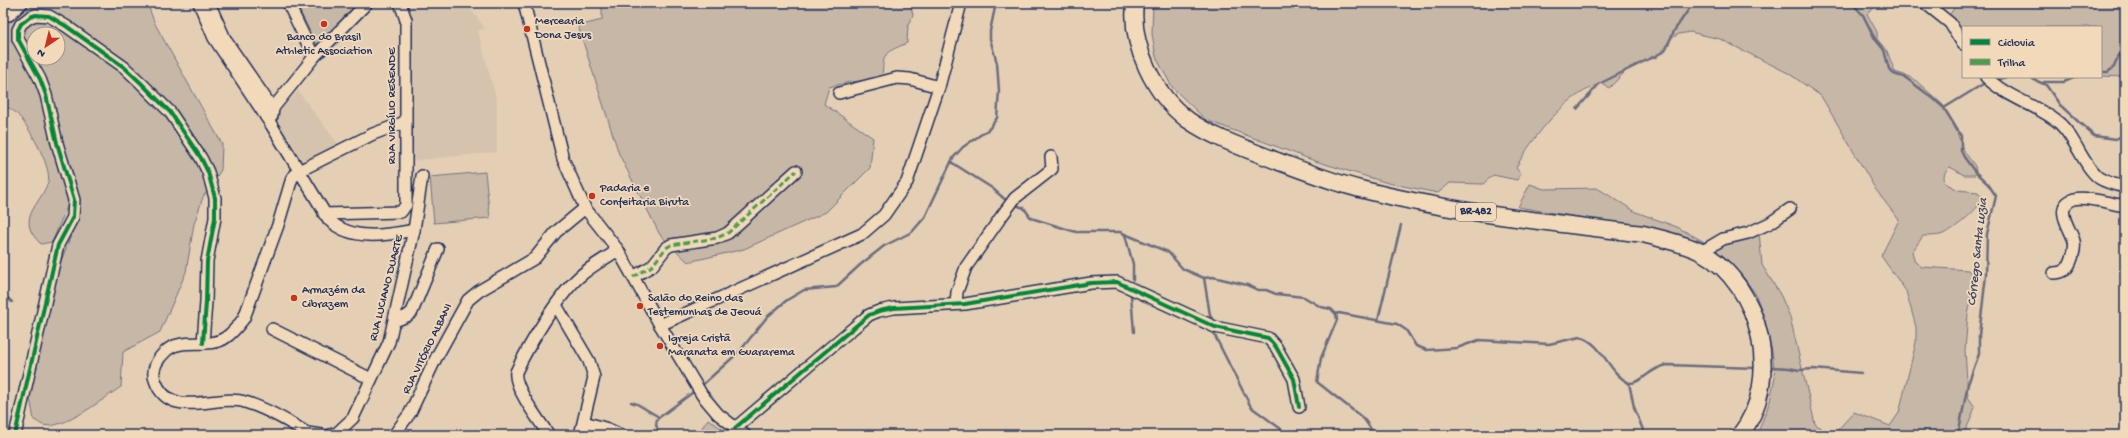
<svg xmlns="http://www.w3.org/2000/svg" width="2128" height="438" viewBox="0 0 2128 438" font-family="'Gochi Hand',sans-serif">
  <rect width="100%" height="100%" fill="#e5cfb4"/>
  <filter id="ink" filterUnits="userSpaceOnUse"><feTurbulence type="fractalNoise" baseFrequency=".025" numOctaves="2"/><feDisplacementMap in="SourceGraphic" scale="8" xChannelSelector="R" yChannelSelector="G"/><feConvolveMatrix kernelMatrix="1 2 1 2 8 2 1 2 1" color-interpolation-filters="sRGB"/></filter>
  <g filter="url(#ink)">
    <!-- built -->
    <g fill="#d6c3ae">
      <path d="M402,3h64l19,25 -7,3 19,71v50l-87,9z"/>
      <path d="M298,91l41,54 -36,18 -28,-47z"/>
    </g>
    <!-- green -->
    <g fill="#c7b7a7" stroke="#717382" fill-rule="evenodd">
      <path d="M36,3h111l8,21 67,120 -1,26 -18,27 -9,27 -8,48 -26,60 -37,20 -2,35c-17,11 -58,44 -78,38 -3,-1 -6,-4 -9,-5l-7,-39 33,-117 13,-34 2,-9 -5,-21 -18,42 -11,2c-27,-25 -1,-38 7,-62 5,-14 -21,-59 -32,-69 -3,-3 -9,-6 -13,-8v-32l5,-9c-4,-13 -8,-40 6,-48 7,-5 15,-8 22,-13zM34,34h24v24h-24z"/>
      <path d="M296,3h67l-43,42 -4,-1z"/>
      <path d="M602,3h308l3,12 -5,10 -1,18c-25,11 -23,9 -25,36l-33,3 -20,5 -5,17 49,34 -3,30 -44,44 -82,37 -56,13 -28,-27 -41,-81 -41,-128 24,-6z"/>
      <path d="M1153,3h726l-12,11 10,18v7l10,12 8,21 18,6 30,27 14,27 6,18 12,16 1,6 -1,3h-11l-14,-8c-6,5 -7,8 -5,16l13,7 20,2 5,6c-5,12 -31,34 -43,37 -6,1 -11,1 -17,1l-11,16 3,10 7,5 46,3 5,5 1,15 -6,24 -3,36 3,47 7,10 -11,28h-131l21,-23 36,14 9,-13 17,-71v-15l-10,-36 -25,-35 18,-36 -23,-30 -55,-94 -33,-23 -68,-34 -30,-7 -11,2 -8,4 -14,19 -27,10 -21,21 -8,-5c-8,4 -16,7 -23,12 -22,14 -50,49 -62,73l5,6 -4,6 -24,-5 -10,9 -33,-1 -12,10 -50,-10 -73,-22 -109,-41 -34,-33 -16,-30 -4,-23z"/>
      <path d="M1952,3h173v74l-24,-1v-49h-138v8l-16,-17 8,-11z"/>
      <path d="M485,172l5,46 -56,5 -4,-46z"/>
      <path d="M1530,184l14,5 53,-1 39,24 41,15 35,19 47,-15 3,34 19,31 9,21 25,107 15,11h-73l13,-34 5,-25 -3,-25 -9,-37 -8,-21 -12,-16 -19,-15 -74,-33 -132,-22z"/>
      <path d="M708,419l17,12 -3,4h-25z"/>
    </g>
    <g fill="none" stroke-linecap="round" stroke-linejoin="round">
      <!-- stream -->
      <g stroke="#6a6d7f" stroke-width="2.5">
        <path d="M1852,3l11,12 12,24 9,11 5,19 5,5 12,4 28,21 10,9 17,28v15l3,6 11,15 13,12 8,12 -9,38 -1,41 -7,60v19l-11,30 -10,51"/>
        <path d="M2101,72h7l6,-5 11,-28"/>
        <path d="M2028,77l18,8 14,20 34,31 22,3 9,-5"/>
        <path d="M1995,81l11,-4"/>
        <path d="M2044,82h20l12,-5"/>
        <path d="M1944,108l39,-24"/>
        <path d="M1577,109l22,-25 66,-33 9,-20 19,-28"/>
        <path d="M951,162l41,26 17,15"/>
        <path d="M1013,204l11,4 7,10 45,14h44l48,20 15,17 21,9 9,-1 34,8 11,5h8l10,4 28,3 17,10 10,2 5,5 1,6 -16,38 -4,24 47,37 11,16"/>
        <path d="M1125,235l8,29v16"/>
        <path d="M1204,278l6,37 4,7"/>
        <path d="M3,294l9,8"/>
        <path d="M1131,295l3,37"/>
        <path d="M1336,314l3,-1 58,11 9,6 10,16 11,4 30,-2 22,-8 70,4 31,-7c23,6 28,36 49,46 13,1 21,-16 39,-18l87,3"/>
        <path d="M1378,320l23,-95"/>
        <path d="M1214,332l2,6 35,69 30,22"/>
        <path d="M1771,367l18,1 10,2 14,-1 48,4"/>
        <path d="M1629,383l5,24 11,28"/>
        <path d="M700,387l40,-36 27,-34 20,-17 17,-10 32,-3 24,-22 24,-19 28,-14 13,-15 28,-59 10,-11 26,-18 8,-11 2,-27 -2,-28 -7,-24v-8l6,-28"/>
        <path d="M631,402l6,2 22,13"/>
        <path d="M660,435l-4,-10 1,-6 39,-29"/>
      </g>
      <!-- minor casing -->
      <g stroke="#1b2f5e" stroke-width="14">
        <g id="minor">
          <path d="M199,3l15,35 58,88 57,94c23,22 58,15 85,10"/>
          <path d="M209,3l17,38 47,68 -1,7"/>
          <path d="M288,3l26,54"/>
          <path d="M524,3l39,156 22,49 33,42 42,75 42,70 16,19 27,21"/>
          <path d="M1925,3l25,20 13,21"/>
          <path d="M9,15l13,-12"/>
          <path d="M1986,77c20,20 49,27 72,45 17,14 25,44 41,56 8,5 17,7 26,9"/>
          <path d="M839,93l58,-15 13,1 29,8"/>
          <path d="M266,117l48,-60 53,-54"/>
          <path d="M324,214l77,-2 5,-7v-185l-6,-17"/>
          <path d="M1701,252l22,-13 25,-6 22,-10 20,-14"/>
          <path d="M2054,273c3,0 8,-1 11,-3 6,-5 11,-21 9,-29 -3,-12 -22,-34 0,-42 10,-3 35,4 46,6l5,-1"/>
          <path d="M633,277l19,-11 14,-18 5,-3 46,-7 11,-5 68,-62"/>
          <path d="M956,304l1,-12 9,-25 35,-50 14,-19 37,-29 -1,-12"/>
          <path d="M556,305l33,56 5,16 -14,58"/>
          <path d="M395,321l12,-5 5,-4 26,-63"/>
          <path d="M660,325l202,-91 22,-19 23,-33 32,-95 22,-84"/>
          <path d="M272,329l99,50"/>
          <path d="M584,422l24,7 13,6"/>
          <path d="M735,428l110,-93 24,-20 10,-4 15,-3 71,-4 126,-21 26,-1 98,45 53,11 8,9 18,32 5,28"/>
          <path d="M307,433l15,2"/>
          <path d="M15,435l43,-190 15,-28 1,-17 -17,-57 -11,-48 -6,-16 -22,-40v-9l3,-6 9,-7 6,-2 13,1 17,10 58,41 17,16 29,29 31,46 7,14 7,26v20l-8,43 -1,41 -3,41"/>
          <path d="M310,435c-20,-13 -42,-26 -65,-33 -27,-9 -76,20 -90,-22 -4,-11 3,-22 11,-29 15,-14 42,-2 59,-13 8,-5 13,-12 19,-20l34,-93 14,-47 7,-7 74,-37 32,-12"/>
          <path d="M330,435l7,-2 16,-15 36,-76 25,-112 8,-54"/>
          <path d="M394,435l16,-22 26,-55 32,-58 11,-9 56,-33 21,-26 29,-24"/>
          <path d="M549,435c-9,-13 -36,-48 -33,-63 12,-26 42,-76 63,-95 12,-11 26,-18 39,-27"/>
        </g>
      </g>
      <!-- highway casing -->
      <g stroke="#1b2f5e" stroke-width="19">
        <path id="highway" d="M1135,3c-5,42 19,92 53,117 26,18 59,29 89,41 27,10 55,21 83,28 93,24 189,33 283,45 19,5 40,9 58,18 61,33 82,129 39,183"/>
      </g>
      <!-- minor -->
      <use href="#minor" stroke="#f2d9b9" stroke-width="11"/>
      <!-- highway -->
      <use href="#highway" stroke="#f2d9b9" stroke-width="16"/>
      <!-- quiet -->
      <path stroke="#4c9d4c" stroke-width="3" stroke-dasharray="6 3" stroke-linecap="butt" d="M633,277l19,-11 14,-18 5,-3 46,-7 11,-5 68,-62"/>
      <!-- cycleway casing -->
      <g stroke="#f2d9b9" stroke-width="6">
        <g id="cycleway">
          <path d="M735,428l110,-93 24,-20 10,-4 15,-3 71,-4 126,-21 26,-1 98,45 53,11 8,9 18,32 5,28"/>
          <path d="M15,435l43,-190 15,-28 1,-17 -17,-57 -11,-48 -6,-16 -22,-40v-9l3,-6 9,-7 6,-2 13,1 17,10 58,41 17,16 29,29 31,46 7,14 7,26v20l-8,43 -1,41 -3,41"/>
        </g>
      </g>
      <!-- cycleway -->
      <use href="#cycleway" stroke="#00873e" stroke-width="4"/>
    </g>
  </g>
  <!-- markers -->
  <g fill="#c8321e" stroke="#f2d9b9" stroke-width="1.5">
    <circle cx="324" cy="24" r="4"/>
    <circle cx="527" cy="29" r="4"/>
    <circle cx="592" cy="196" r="4"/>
    <circle cx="294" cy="298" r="4"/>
    <circle cx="640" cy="306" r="4"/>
    <circle cx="660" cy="346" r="4"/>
  </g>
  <g text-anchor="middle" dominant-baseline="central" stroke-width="3.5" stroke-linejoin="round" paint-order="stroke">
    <!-- shield labels -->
    <rect fill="#f2d9b9" stroke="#5c6279" stroke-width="1" x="1456" y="203" width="40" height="18" rx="3"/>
    <g font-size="11" font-weight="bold" fill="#1b2f5e">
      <text x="1476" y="212">BR-482</text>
    </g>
    <!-- poi labels -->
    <g font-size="12" fill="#1b2f5e" stroke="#f2d9b9" text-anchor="start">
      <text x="535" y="22">Mercearia<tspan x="535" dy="14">Dona Jesus</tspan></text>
      <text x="324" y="38" text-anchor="middle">Banco do Brasil<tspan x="324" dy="14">Athletic Association</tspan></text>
      <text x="600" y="189">Padaria e<tspan x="600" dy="14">Confeitaria Biruta</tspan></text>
      <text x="302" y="291">Armazém da<tspan x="302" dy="14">Cibrazem</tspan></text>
      <text x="648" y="299">Salão do Reino das<tspan x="648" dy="14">Testemunhas de Jeová</tspan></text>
      <text x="668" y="339">Igreja Cristã<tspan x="668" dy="14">Maranata em Guararema</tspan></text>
    </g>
    <!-- street labels -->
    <g font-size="12" fill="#1b2f5e" stroke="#f2d9b9">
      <text transform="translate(393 106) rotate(-90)">RUA VIRGÍLIO RESENDE</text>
      <text transform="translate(387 288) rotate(-76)">RUA LUCIANO DUARTE</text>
      <text transform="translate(428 349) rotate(-64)">RUA VITÓRIO ALBANI</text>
    </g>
    <!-- water labels -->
    <g font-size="13" font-style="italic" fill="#3c496c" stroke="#f2d9b9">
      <text transform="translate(1978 252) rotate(-84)">Córrego Santa Luzia</text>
    </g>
  </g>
  <!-- margin -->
  <rect width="2128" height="438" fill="none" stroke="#f2d9b9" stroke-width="16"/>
  <rect x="8" y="8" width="2112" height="422" fill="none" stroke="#1b2f5e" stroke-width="1.5" filter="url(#ink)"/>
  <!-- legend -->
  <rect x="1962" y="26" width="140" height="52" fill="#f2d9b9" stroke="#9c9595"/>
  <rect x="1970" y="39" width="20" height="6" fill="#00873e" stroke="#9c9595"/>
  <text x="1998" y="46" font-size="12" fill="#1b2f5e">Ciclovia</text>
  <rect x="1970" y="59" width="20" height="6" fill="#4c9d4c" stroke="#9c9595"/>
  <text x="1998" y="66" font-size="12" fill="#1b2f5e">Trilha</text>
  <!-- north arrow -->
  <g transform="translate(46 46) rotate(215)"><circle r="19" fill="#f2d9b9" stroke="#9c9595"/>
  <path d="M0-3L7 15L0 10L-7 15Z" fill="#c8321e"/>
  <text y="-6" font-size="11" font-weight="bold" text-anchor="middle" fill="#1b2f5e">N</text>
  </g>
</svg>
